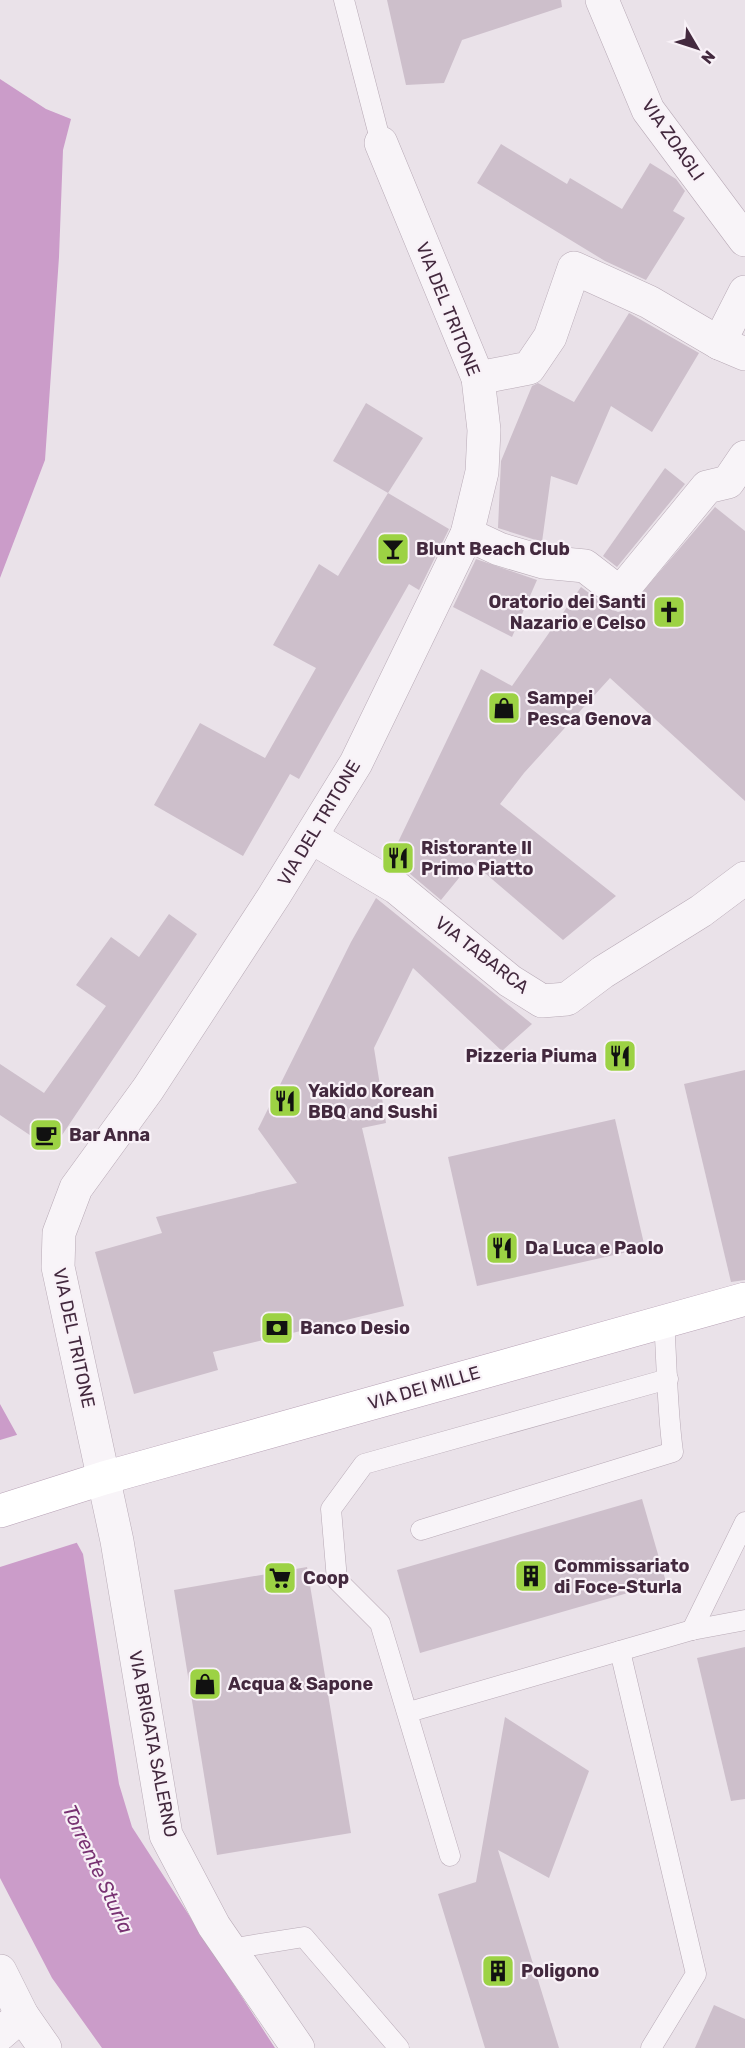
<svg xmlns="http://www.w3.org/2000/svg" width="745" height="2048" viewBox="0 0 745 2048" font-family="Rubik,sans-serif">
  <rect width="100%" height="100%" fill="#eae2e9"/>
  <!-- water -->
  <g fill="#cb9cc9">
    <path d="M0,79l46,30 25,10 -8,31 -4,107 -14,203 -45,118z"/>
    <path d="M0,1404l83,150 36,230 13,43 143,221h-173l-50,-70 -52,-100z"/>
  </g>
  <!-- pier -->
  <path fill="#eae2e9" d="M20,1434l59,108 -79,25v-127z"/>
  <!-- building -->
  <g fill="#cdbfcb">
    <path d="M387,0h174l1,7 -100,33 -18,43 -38,2z"/>
    <path d="M501,144l66,40 3,-6 52,31 28,-46 26,16 9,12 -12,20 12,7 -39,62 -41,-19 -128,-78z"/>
    <path d="M629,313l70,40 -47,79 -41,-26 -34,79 -26,-9 -9,66 -44,-14 3,-67 31,-75 6,-3 36,19z"/>
    <path d="M366,403l57,35 -35,55 -55,-32z"/>
    <path d="M665,468l20,16 -68,83 -14,-11z"/>
    <path d="M388,493l61,36 -30,61 -10,-6 -110,195 -9,-5 -47,82 -89,-51 46,-82 65,35 51,-90 -43,-23 46,-81 19,12z"/>
    <path d="M715,507l30,24v270l-135,-123 -86,95 -24,31 116,92 -53,44 -91,-78 -31,38 -32,-27 -20,-12 92,-192 31,17 69,-99 28,21 9,4 9,-2z"/>
    <path d="M476,559l61,21 -25,57 -59,-30z"/>
    <path d="M376,898l156,126 -30,27 -89,-83 -39,80 12,75 -24,5 42,178 -191,46 5,18 -84,24 -39,-142 67,-19 -6,-16 141,-34 -39,-54 93,-187z"/>
    <path d="M169,914l28,20 -145,216 -52,-35v-51l44,29 62,-87 -30,-21 35,-48 28,20z"/>
    <path d="M745,1070v210l-14,2 -47,-198z"/>
    <path d="M615,1119l30,129 -168,38 -29,-129z"/>
    <path d="M642,1499l24,83 -246,71 -23,-83z"/>
    <path d="M307,1567l44,266 -134,22 -43,-265z"/>
    <path d="M745,1647v152l-14,2 -34,-143z"/>
    <path d="M505,1717l84,54 -40,107 -51,-28 61,198h-74l-47,-154 38,-12z"/>
    <path d="M714,2005l31,14v29h-50z"/>
  </g>
  <g fill="none" stroke-linecap="round" stroke-linejoin="round">
    <!-- lane casing -->
    <g stroke="#b8aab6" stroke-width="21">
      <g id="lane">
        <path d="M344,0l37,143"/>
        <path d="M421,1530l252,-78c-6,-43 -6,-87 -9,-132"/>
        <path d="M692,1630l53,-108"/>
        <path d="M620,1651l76,323 -45,74"/>
        <path d="M409,1712l283,-82 53,-10"/>
        <path d="M450,1856l-70,-233 -43,-43 -6,-71 33,-45 304,-85"/>
        <path d="M229,1949l75,-12 95,111"/>
      </g>
    </g>
    <!-- street casing -->
    <g stroke="#b8aab6" stroke-width="34">
      <g id="street">
        <path d="M602,0l46,110 97,130"/>
        <path d="M719,343l26,-51"/>
        <path d="M478,378l51,-10 21,-31 24,-69 75,34 70,41 26,11"/>
        <path d="M467,534l32,15 44,13 42,4 35,27 87,-106 21,-5 17,-25"/>
        <path d="M311,837l86,51 113,93 32,20 25,-2 36,-27 98,-61 44,-33"/>
        <path d="M0,1971l22,44 23,33"/>
        <path d="M0,2034l22,-19"/>
        <path d="M298,2048l-84,-122 -48,-91 -49,-294 -59,-274 1,-34 17,-45 72,-99 126,-193 82,-133 111,-229 15,-62 2,-42 -6,-52 -97,-235"/>
      </g>
    </g>
    <!-- primary casing -->
    <g stroke="#b6a0b4" stroke-width="34">
      <path id="primary" d="M0,1511l104,-33 641,-179"/>
    </g>
    <!-- lane -->
    <use href="#lane" stroke="#f8f4f8" stroke-width="20"/>
    <!-- street -->
    <use href="#street" stroke="#f8f4f8" stroke-width="33"/>
    <!-- primary -->
    <use href="#primary" stroke="#fff" stroke-width="33"/>
  </g>
  <!-- icons -->
  <defs>
    <g id="bar-square" transform="scale(1.725)"><rect x="-9" y="-9" width="18" height="18" rx="4" fill="#9cd244" stroke="#f8f1f7"/><path d="M-6-5H6L.8 .8V4.5H3.5V6h-7V4.5H-.8V.8Z" fill="#111"/></g>
    <g id="church-square" transform="scale(1.725)"><rect x="-9" y="-9" width="18" height="18" rx="4" fill="#9cd244" stroke="#f8f1f7"/><path d="M-1.2-6h2.4v3.5h3.3v2.4h-3.3V6h-2.4V-.1h-3.3v-2.4h3.3Z" fill="#111"/></g>
    <g id="shop-square" transform="scale(1.725)"><rect x="-9" y="-9" width="18" height="18" rx="4" fill="#9cd244" stroke="#f8f1f7"/><path d="M-5-2.5h2.3a2.7 3.5 0 0 1 5.4 0H5L5.5 6h-11ZM-1.5-2.5h3a1.5 2.3 0 0 0-3 0Z" fill="#111"/></g>
    <g id="restaurant-square" transform="scale(1.725)"><rect x="-9" y="-9" width="18" height="18" rx="4" fill="#9cd244" stroke="#f8f1f7"/><path d="M-5-6h1v4h1v-4h1v4h1v-4h1v5L-1.5 .5V6h-2V.5L-5-1ZM5-6V6H3V1.5H1.5Q1.5-4 5-6Z" fill="#111"/></g>
    <g id="cafe-square" transform="scale(1.725)"><rect x="-9" y="-9" width="18" height="18" rx="4" fill="#9cd244" stroke="#f8f1f7"/><path d="M-5.5-4.5H6V0H3Q3 3.5 0 3.5H-2.5Q-5.5 3.5-5.5 0ZM3-3.2v2h1.7v-2ZM-6 4.5H4V6H-6Z" fill="#111"/></g>
    <g id="bank-square" transform="scale(1.725)"><rect x="-9" y="-9" width="18" height="18" rx="4" fill="#9cd244" stroke="#f8f1f7"/><path d="M-6-4H6V4H-6ZM0-2.3a2.3 2.3 0 1 0 0 4.6a2.3 2.3 0 1 0 0-4.6Z" fill="#111"/></g>
    <g id="building-square" transform="scale(1.725)"><rect x="-9" y="-9" width="18" height="18" rx="4" fill="#9cd244" stroke="#f8f1f7"/><path d="M-4-6H4V6H1V3H-1V6H-4ZM-2.5-4.3h1.7v1.8h-1.7ZM.8-4.3h1.7v1.8H.8ZM-2.5-1h1.7V.8h-1.7ZM.8-1h1.7V.8H.8Z" fill="#111"/></g>
    <g id="supermarket-square" transform="scale(1.725)"><rect x="-9" y="-9" width="18" height="18" rx="4" fill="#9cd244" stroke="#f8f1f7"/><path d="M-6-5.5h2.5l.6 2H6L4.5 2H-2.5L-4.4-4H-6ZM-1.5 3.2a1.3 1.3 0 1 0 .1 0ZM3 3.2a1.3 1.3 0 1 0 .1 0Z" fill="#111"/></g>
  </defs>
  <g fill-rule="evenodd">
    <use href="#bar-square" x="393" y="549"/>
    <use href="#church-square" x="669" y="612"/>
    <use href="#shop-square" x="504" y="708"/>
    <use href="#restaurant-square" x="398" y="858"/>
    <use href="#restaurant-square" x="620" y="1056"/>
    <use href="#restaurant-square" x="285" y="1101"/>
    <use href="#cafe-square" x="46" y="1135"/>
    <use href="#restaurant-square" x="502" y="1248"/>
    <use href="#bank-square" x="277" y="1328"/>
    <use href="#building-square" x="531" y="1576"/>
    <use href="#supermarket-square" x="280" y="1578"/>
    <use href="#shop-square" x="205" y="1684"/>
    <use href="#building-square" x="498" y="1971"/>
  </g>
  <g text-anchor="middle" dominant-baseline="central" stroke-width="4.5" stroke-linejoin="round" paint-order="stroke">
    <!-- street labels -->
    <g font-size="18" fill="#43293e" stroke="#f8f1f7">
      <text transform="translate(673 140) rotate(55)">VIA ZOAGLI</text>
      <text transform="translate(448 309) rotate(68)">VIA DEL TRITONE</text>
      <text transform="translate(319 823) rotate(-59)">VIA DEL TRITONE</text>
      <text transform="translate(482 955) rotate(38)">VIA TABARCA</text>
      <text transform="translate(74 1338) rotate(78)">VIA DEL TRITONE</text>
      <text transform="translate(424 1388) rotate(-16)">VIA DEI MILLE</text>
      <text transform="translate(153 1744) rotate(79)">VIA BRIGATA SALERNO</text>
    </g>
    <!-- poi labels -->
    <g font-size="18" font-weight="bold" fill="#43293e" stroke="#f8f1f7" text-anchor="start">
      <text x="416" y="549">Blunt Beach Club</text>
      <text x="646" y="602" text-anchor="end">Oratorio dei Santi<tspan x="646" dy="21">Nazario e Celso</tspan></text>
      <text x="527" y="698">Sampei<tspan x="527" dy="21">Pesca Genova</tspan></text>
      <text x="421" y="848">Ristorante Il<tspan x="421" dy="21">Primo Piatto</tspan></text>
      <text x="597" y="1056" text-anchor="end">Pizzeria Piuma</text>
      <text x="308" y="1091">Yakido Korean<tspan x="308" dy="21">BBQ and Sushi</tspan></text>
      <text x="69" y="1135">Bar Anna</text>
      <text x="525" y="1248">Da Luca e Paolo</text>
      <text x="300" y="1328">Banco Desio</text>
      <text x="554" y="1566">Commissariato<tspan x="554" dy="21">di Foce-Sturla</tspan></text>
      <text x="303" y="1578">Coop</text>
      <text x="228" y="1684">Acqua &amp; Sapone</text>
      <text x="521" y="1971">Poligono</text>
    </g>
    <!-- water labels -->
    <g font-size="20" font-style="italic" fill="#783272" stroke="#f8f1f7">
      <text transform="translate(98 1869) rotate(65)">Torrente Sturla</text>
    </g>
  </g>
  <!-- north arrow -->
  <g transform="translate(697 48) rotate(129)" stroke="#f8f1f7" stroke-width="4.5" paint-order="stroke">
  <path d="M0-4.5L10 22L0 15L-10 22Z" fill="#43293e"/>
  <text y="-9" font-size="16" font-weight="bold" text-anchor="middle" fill="#43293e">N</text>
  </g>
</svg>
